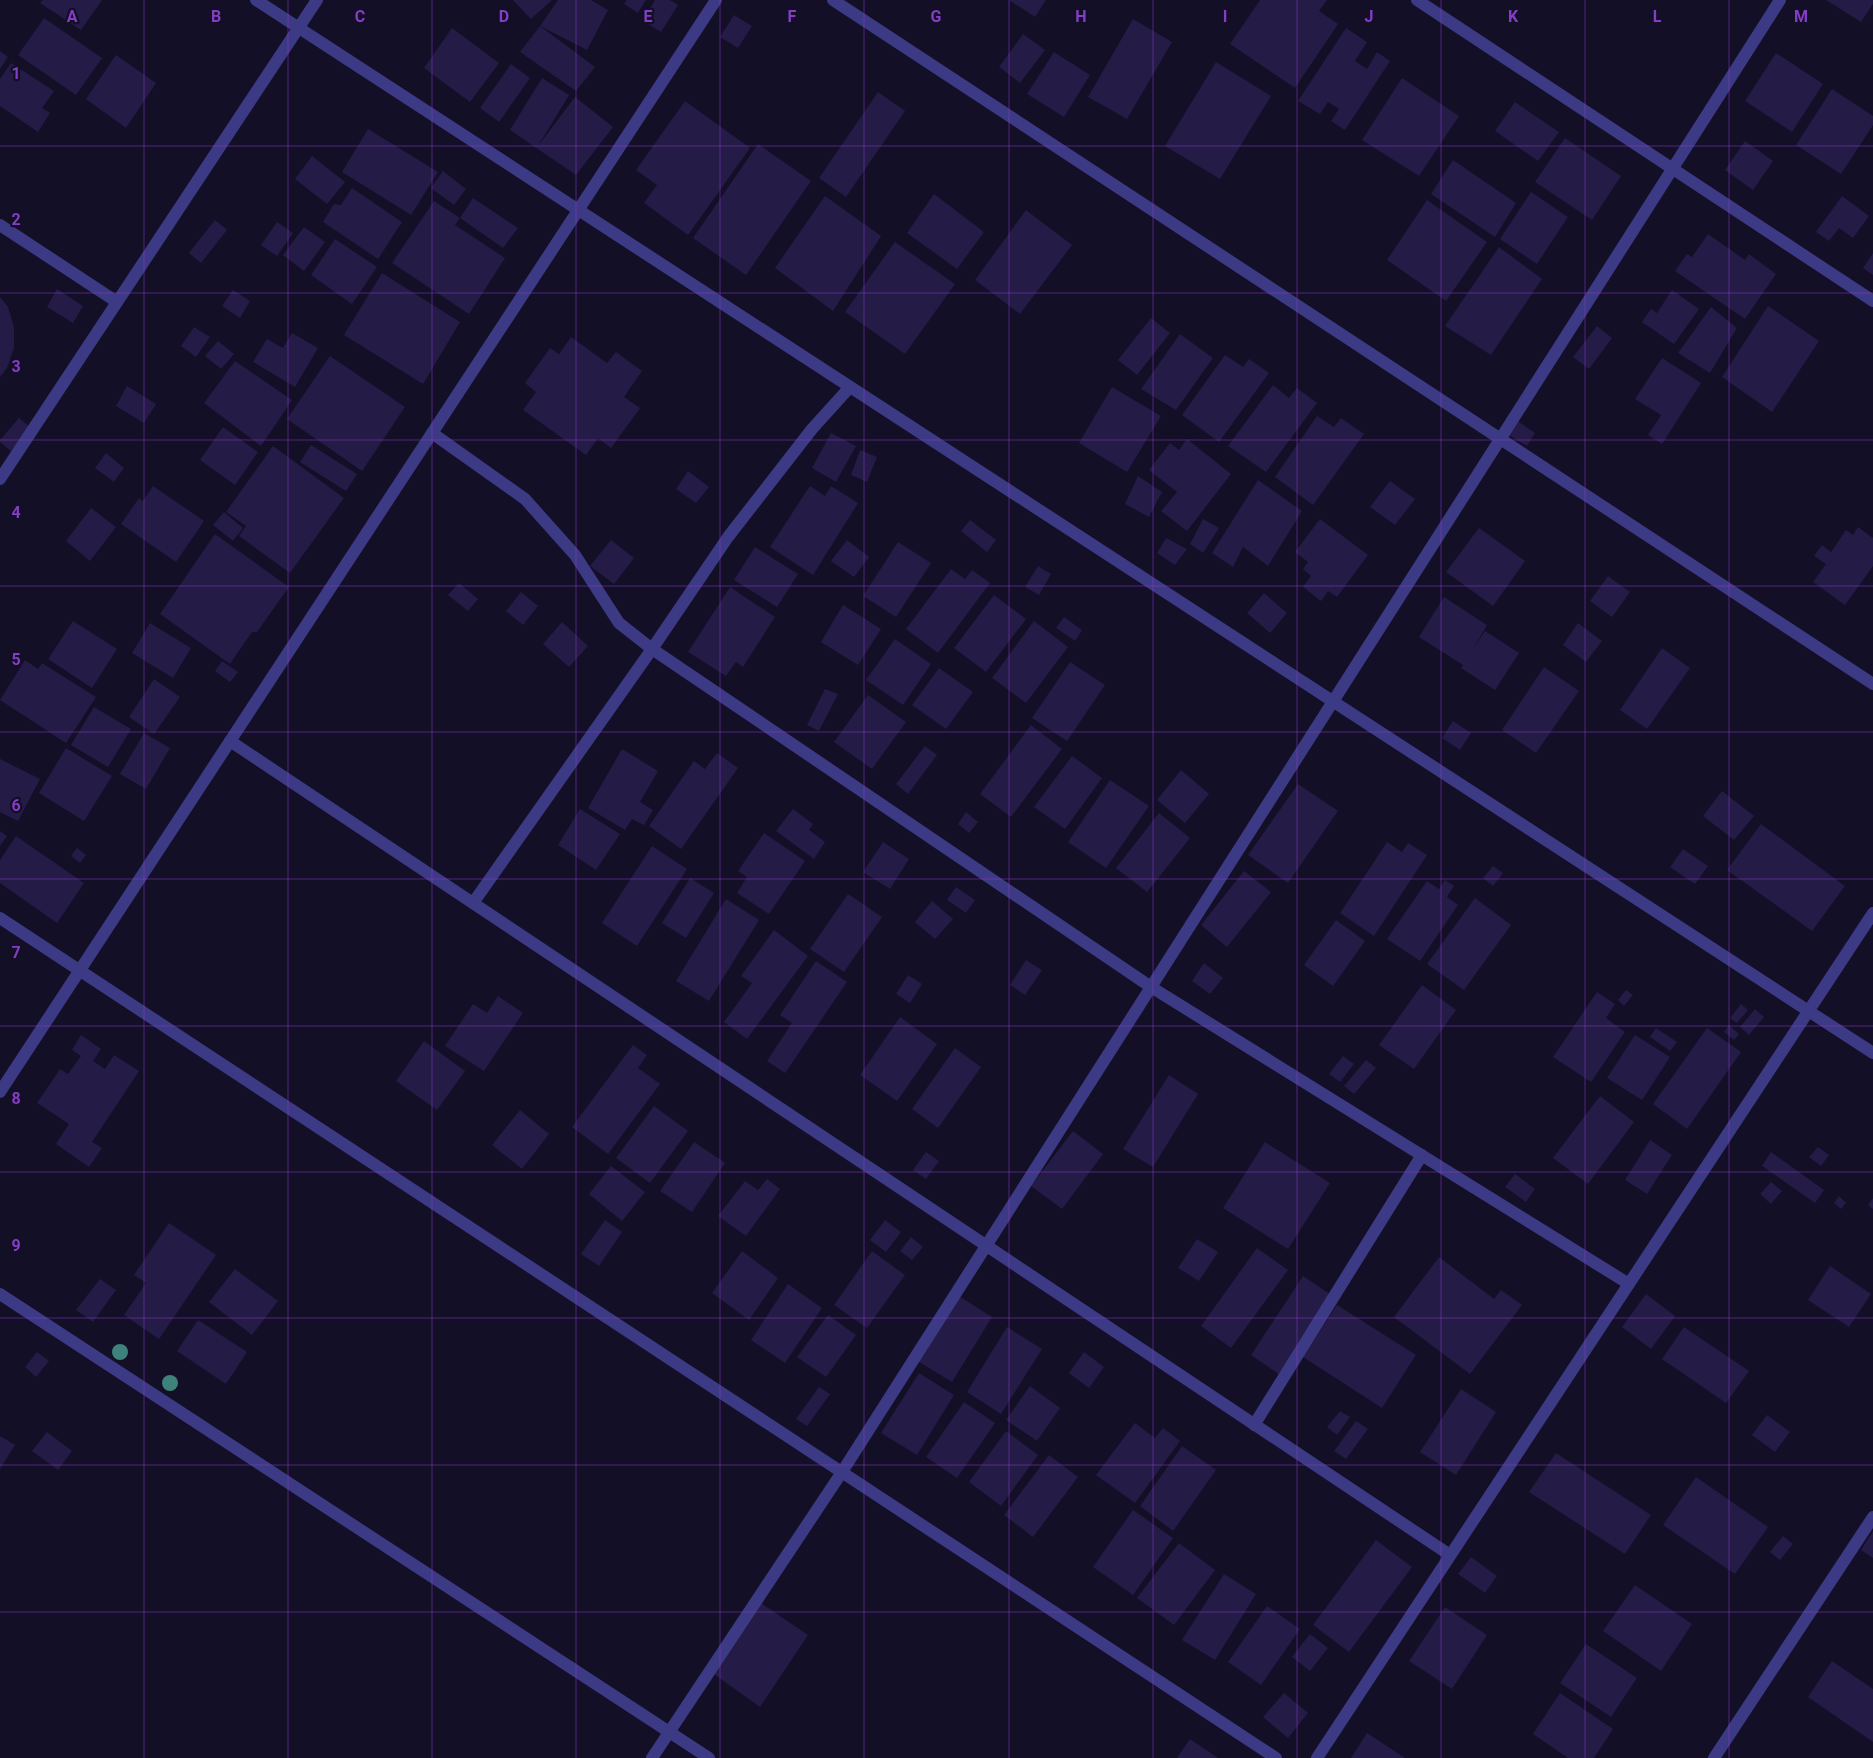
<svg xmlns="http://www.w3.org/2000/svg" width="1873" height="1758" viewBox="0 0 1873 1758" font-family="Roboto,sans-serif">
  <rect width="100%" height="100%" fill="#130f26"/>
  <!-- building -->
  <g fill="#241b47">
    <path d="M43,0h59l-21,30 -41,-27z"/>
    <path d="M513,0h39l-21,19z"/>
    <path d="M558,0h33l17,10 -21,40 -47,-24z"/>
    <path d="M627,0h19l-8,13 -14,-9z"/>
    <path d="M655,0h15l8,5 -17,27 -18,-11z"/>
    <path d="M1009,0h37l-11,17z"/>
    <path d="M1260,0h67l-8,11 19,13 -43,64 -65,-44z"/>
    <path d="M1826,0h47v4l-12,18z"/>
    <path d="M734,15l18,11 -14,22 -18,-11z"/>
    <path d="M44,18l58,40 -26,37 -58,-40z"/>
    <path d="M1133,19l39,23 -45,77 -39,-22z"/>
    <path d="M540,26l55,41 -19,24 -56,-39z"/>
    <path d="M452,28l47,35 -29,39 -46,-34z"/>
    <path d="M1346,28l21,14 -12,19 12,8 10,-17 13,9 -45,69 -14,-9 8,-12 -11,-7 -8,12 -22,-13z"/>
    <path d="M1023,34l22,16 -25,33 -21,-16z"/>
    <path d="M0,51l8,6 -8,12z"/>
    <path d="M1054,52l36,23 -26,42 -37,-23z"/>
    <path d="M1776,53l47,31 -31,48 -47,-31z"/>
    <path d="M116,55l40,28 -30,45 -40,-29z"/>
    <path d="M1216,62l55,34 -51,83 -55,-33z"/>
    <path d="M11,63l43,28 -12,17 8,5 -12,19 -38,-26v-27z"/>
    <path d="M511,64l19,14 -31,44 -19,-14z"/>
    <path d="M542,78l27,17 -31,51 37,-49 38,30 -37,48 -66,-45z"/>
    <path d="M1402,78l57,38 -40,60 -57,-36z"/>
    <path d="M1832,89l41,27v9l-32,49 -45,-29z"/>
    <path d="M878,92l27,19 -59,86 -27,-19z"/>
    <path d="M685,101l65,47 -62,87 -44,-32 13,-18 -21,-15z"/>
    <path d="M1515,102l44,30 -21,29 -43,-30z"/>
    <path d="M368,129l70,43 -27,43 -69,-43z"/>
    <path d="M1565,138l56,38 -29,44 -57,-38z"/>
    <path d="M1745,141l28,20 -20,29 -28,-20z"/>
    <path d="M758,144l53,37 -65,94 -53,-37z"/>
    <path d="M312,156l33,26 -18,22 -32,-25z"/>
    <path d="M1453,160l63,43 -21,34 -64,-43z"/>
    <path d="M443,171l23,18 -12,16 -23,-17z"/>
    <path d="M352,188l50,34 -24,37 -55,-37 11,-18 7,1z"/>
    <path d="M1531,192l37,25 -31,47 -37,-25z"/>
    <path d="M934,194l50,38 -27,37 -50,-36z"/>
    <path d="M825,196l56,40 -48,75 -58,-43z"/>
    <path d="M1842,196l27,20 -16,22 -14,-10 -10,13 -13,-9z"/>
    <path d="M473,198l45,30 -15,20 -43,-30z"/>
    <path d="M1427,200l60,42 -41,59 -59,-41z"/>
    <path d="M434,201l26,17 -5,7 50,33 -36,56 -77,-51z"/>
    <path d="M1026,210l46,35 -52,69 -45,-34z"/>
    <path d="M215,220l12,10 -26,33 -12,-10z"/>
    <path d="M277,222l16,11 -16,23 -16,-11z"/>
    <path d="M304,227l21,15 -21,29 -21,-16z"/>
    <path d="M1708,234l37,26 4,-6 27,20 -31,45 -70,-48 12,-17 5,3z"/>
    <path d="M335,239l42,28 -25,37 -41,-29z"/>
    <path d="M895,242l60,42 -50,70 -60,-42z"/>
    <path d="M1499,247l43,32 -51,76 -46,-29z"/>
    <path d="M1873,253v22l-10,-7z"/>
    <path d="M382,273l78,49 -37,62 -79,-49z"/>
    <path d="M57,289l26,17 -10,17 -26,-16z"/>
    <path d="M233,290l17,11 -10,17 -18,-12z"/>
    <path d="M1672,290l27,19 -25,35 -32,-22 9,-13 6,4z"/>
    <path d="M0,297l8,10 6,20v21l-7,20 -7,9z"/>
    <path d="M1768,306l51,35 -47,71 -50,-35z"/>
    <path d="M1711,307l26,21 -27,45 -32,-20z"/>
    <path d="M1151,318l19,15 -33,42 -19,-15z"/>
    <path d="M1597,326l15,12 -23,31 -16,-12z"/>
    <path d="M194,327l16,10 -14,20 -15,-11z"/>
    <path d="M292,333l26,15 -23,39 -42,-25 14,-23 16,9z"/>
    <path d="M1180,334l33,24 -37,52 -35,-21z"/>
    <path d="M571,337l36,26 9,-11 26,19 -18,26 16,11 -29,40 -13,-10 -12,17 -63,-45 13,-18 -11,-9 25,-35 9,6z"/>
    <path d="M218,341l16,13 -13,15 -16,-13z"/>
    <path d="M1225,355l18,12 6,-8 20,14 -50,69 -37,-27z"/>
    <path d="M330,356l75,51 -43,64 -75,-52z"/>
    <path d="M1662,358l39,25 -39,61 -14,-9 13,-20 -26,-16z"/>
    <path d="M235,361l57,39 -31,46 -57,-43z"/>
    <path d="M1273,385l16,13 8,-10 20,15 -51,69 -38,-26z"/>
    <path d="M127,386l29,18 -12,19 -28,-17z"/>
    <path d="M1112,387l49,29 -34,56 -48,-29z"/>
    <path d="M1317,416l17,11 7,-9 23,16 -51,71 -38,-28z"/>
    <path d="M19,418l12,10 -20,23 -11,-9v-2z"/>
    <path d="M1516,420l19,13 -8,13 -20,-12z"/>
    <path d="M223,427l35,25 -23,33 -35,-25z"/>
    <path d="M831,433l25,13 -20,36 -24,-14z"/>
    <path d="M1187,439l44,35 -44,57 -26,-20 16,-19 -28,-22 21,-27 9,7z"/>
    <path d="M311,445l46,29 -11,17 -46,-29z"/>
    <path d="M273,446l71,52 -54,75 -51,-37 7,-10 -20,-14z"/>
    <path d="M860,450l17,7 -10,25 -16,-7z"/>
    <path d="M106,453l18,15 -10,14 -19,-14z"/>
    <path d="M688,471l21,16 -13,16 -20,-14z"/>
    <path d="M1138,476l24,16 -13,25 -24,-13z"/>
    <path d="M1258,480l44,31 -34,55 -25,-19 -10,20 -21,-14z"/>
    <path d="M1390,481l25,18 -20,26 -25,-18z"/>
    <path d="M153,486l51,35 -28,41 -55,-38 18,-26 4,3z"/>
    <path d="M810,486l15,10 6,-10 27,17 -45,72 -43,-28z"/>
    <path d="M91,508l25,19 -26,34 -24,-20z"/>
    <path d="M224,512l19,16 -10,13 -20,-16z"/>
    <path d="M1203,519l16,9 -16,25 -13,-9z"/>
    <path d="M1320,519l48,36 -31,42 -9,-6 -7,10 -18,-14 8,-11 -8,-7 5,-7 -13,-10z"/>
    <path d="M970,520l26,20 -9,12 -26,-21z"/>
    <path d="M1858,527l15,11v28l-28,39 -32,-23 13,-18 -12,-8 8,-11 9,7 15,-22 7,5z"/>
    <path d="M1479,528l46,33 -32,45 -47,-34z"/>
    <path d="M215,534l74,53 -32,45h-5l-22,32 -70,-50z"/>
    <path d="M1166,538l21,11 -12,16 -18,-12z"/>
    <path d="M611,540l23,18 -20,26 -24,-18z"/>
    <path d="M847,540l22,17 -15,20 -23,-16z"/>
    <path d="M898,542l33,21 -35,54 -33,-21z"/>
    <path d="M755,547l43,27 -21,33 -43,-27z"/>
    <path d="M1038,566l13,8 -12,21 -14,-8z"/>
    <path d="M951,569l14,10 7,-9 18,13 -52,70 -32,-24z"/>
    <path d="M1608,576l22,16 -18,25 -22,-16z"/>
    <path d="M459,583l19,16 -10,12 -20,-16z"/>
    <path d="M730,587l45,30 -32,50 -7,-5 -10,14 -38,-24z"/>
    <path d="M521,592l17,14 -15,19 -17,-14z"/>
    <path d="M1264,593l23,20 -17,20 -23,-20z"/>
    <path d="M994,595l32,24 -40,53 -32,-24z"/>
    <path d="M1444,597l43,28 -14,24 12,-18 34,22 -24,37 -34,-22 2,-3 -44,-28z"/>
    <path d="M843,605l38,24 -23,36 -37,-23z"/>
    <path d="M1064,617l18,13 -7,11 -19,-13z"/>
    <path d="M73,621l44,28 -25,39 -44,-29z"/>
    <path d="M1034,621l34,26 -42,56 -34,-25z"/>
    <path d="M562,622l26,24 -19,21 -26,-23z"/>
    <path d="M150,623l41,25 -18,30 -41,-25z"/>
    <path d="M1578,623l24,18 -16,21 -23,-17z"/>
    <path d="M895,639l36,25 -28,41 -37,-25z"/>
    <path d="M1662,648l28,20 -43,61 -27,-19z"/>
    <path d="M25,660l13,9 4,-6 54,34 -30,46 -66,-43z"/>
    <path d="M222,661l16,11 -8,10 -15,-11z"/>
    <path d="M1070,662l35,23 -38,56 -35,-23z"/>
    <path d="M1544,667l35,24 -43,62 -34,-23z"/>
    <path d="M939,668l34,24 -27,37 -34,-24z"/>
    <path d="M154,679l26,18 -26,37 -25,-17z"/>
    <path d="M825,689l13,5 -19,37 -12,-6z"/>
    <path d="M868,695l38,27 -34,47 -38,-27z"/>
    <path d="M94,707l37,22 -23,38 -37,-22z"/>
    <path d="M1453,721l18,12 -11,17 -18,-12z"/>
    <path d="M1031,725l31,24 -51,68 -31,-23z"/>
    <path d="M144,733l26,15 -24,41 -26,-15z"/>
    <path d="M925,746l12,9 -29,39 -12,-10z"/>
    <path d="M66,748l46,28 -28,45 -45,-28z"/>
    <path d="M622,749l36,22 -18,31 13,8 -9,15 -12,-6 -7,11 -37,-22z"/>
    <path d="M717,753l21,15 -57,81 -32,-23 45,-65 11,8z"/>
    <path d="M1072,756l30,22 -37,51 -31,-22z"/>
    <path d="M0,759l40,20 -22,42 -18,-9z"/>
    <path d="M1181,770l28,24 -24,29 -28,-23z"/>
    <path d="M1110,780l39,26 -43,62 -38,-26z"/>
    <path d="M1298,784l40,27 -50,72 -40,-28z"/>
    <path d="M1722,791l32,25 -20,24 -31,-24z"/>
    <path d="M580,809l40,25 -24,36 -38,-25z"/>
    <path d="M793,809l20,15 -4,6 16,12 -11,17 -38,-28z"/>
    <path d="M966,812l12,10 -9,11 -11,-9z"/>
    <path d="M1159,813l31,25 -43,54 -31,-24z"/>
    <path d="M1761,824l84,62 -33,45 -85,-61z"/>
    <path d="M0,831l7,5 -7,10z"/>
    <path d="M764,833l41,28 -36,53 -32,-21 10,-16 -9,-6z"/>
    <path d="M16,836l68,47 -27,40 -57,-40v-23z"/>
    <path d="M883,842l26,17 -19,30 -27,-17z"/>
    <path d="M1387,842l15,10 6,-9 19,12 -53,81 -34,-23z"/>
    <path d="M652,846l35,23 -50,77 -35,-23z"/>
    <path d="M77,848l9,7 -6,8 -9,-7z"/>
    <path d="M1683,849l25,17 -13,18 -25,-17z"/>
    <path d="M1493,866l10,7 -10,13 -10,-8z"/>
    <path d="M1244,871l27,21 -44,55 -26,-22z"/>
    <path d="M690,878l24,15 -28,45 -24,-15z"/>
    <path d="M1445,880l9,6 -7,11 11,8 -38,56 -33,-22 40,-58 12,8z"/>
    <path d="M956,887l19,13 -9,13 -19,-13z"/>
    <path d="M848,894l34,23 -38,55 -34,-23z"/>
    <path d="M1475,898l36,27 -47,65 -37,-26z"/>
    <path d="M726,899l33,21 -50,81 -33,-20z"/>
    <path d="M932,901l21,18 -18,20 -20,-17z"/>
    <path d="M1336,920l29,21 -32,45 -29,-21z"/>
    <path d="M774,930l34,26 -61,83 -23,-17 28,-39 -11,-7z"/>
    <path d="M1026,960l16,10 -17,25 -15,-10z"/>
    <path d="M816,961l31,21 -62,91 -18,-12 25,-38 -12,-8z"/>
    <path d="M1204,963l19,15 -13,16 -18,-13z"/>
    <path d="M908,975l14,9 -12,19 -14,-9z"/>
    <path d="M1422,985l34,25 -42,59 -35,-24z"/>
    <path d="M1626,990l7,5 -9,11 -6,-6z"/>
    <path d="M1597,992l18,12 -9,14 19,14 -34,50 -38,-25z"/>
    <path d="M498,996l25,17 -39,58 -39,-25 28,-42 14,9z"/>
    <path d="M1741,1004l7,6 -11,13 -7,-5z"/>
    <path d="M1755,1009l9,8 -15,18 -9,-8z"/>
    <path d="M900,1017l37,27 -40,57 -37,-26z"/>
    <path d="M1729,1025l10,9 -5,6 -10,-8z"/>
    <path d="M1656,1028l21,14 -7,9 -20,-14z"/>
    <path d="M1707,1028l34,24 -54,77 -34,-25z"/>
    <path d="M81,1035l20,14 -8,12 12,8 9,-14 25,16 -47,71 10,6 -13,19 -33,-23 13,-20 -32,-21 23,-34 8,5 13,-18 -9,-6z"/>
    <path d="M1635,1035l35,22 -28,43 -35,-22z"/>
    <path d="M424,1041l41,30 -28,39 -41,-29z"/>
    <path d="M633,1045l14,10 -9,13 22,16 -52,70 -36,-27z"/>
    <path d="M955,1048l26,19 -43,61 -26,-19z"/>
    <path d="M1343,1056l11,8 -14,18 -11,-8z"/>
    <path d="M1366,1060l10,8 -22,26 -10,-8z"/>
    <path d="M1169,1075l29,19 -45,73 -30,-18z"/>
    <path d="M1600,1096l34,26 -46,62 -35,-26z"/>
    <path d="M654,1106l34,25 -38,52 -34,-25z"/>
    <path d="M520,1110l29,24 -27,35 -30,-24z"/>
    <path d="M1073,1131l30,23 -41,55 -31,-23z"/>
    <path d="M1650,1140l22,15 -25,39 -22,-14z"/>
    <path d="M694,1142l31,21 -33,49 -32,-21z"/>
    <path d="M1265,1142l65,41 -42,66 -65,-41z"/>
    <path d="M1818,1147l11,8 -8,11 -12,-9z"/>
    <path d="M926,1152l13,9 -13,18 -13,-9z"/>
    <path d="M1771,1152l53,38 -9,13 -53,-37z"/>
    <path d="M611,1166l34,26 -23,29 -33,-27z"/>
    <path d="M1515,1174l20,15 -9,13 -21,-15z"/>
    <path d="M767,1179l13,10 -34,47 -28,-20 27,-35 13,9z"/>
    <path d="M1771,1182l11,9 -11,13 -11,-10z"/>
    <path d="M1839,1196l7,7 -5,6 -7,-6z"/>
    <path d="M1873,1198v11l-5,-4z"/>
    <path d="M605,1220l17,12 -23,34 -18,-12z"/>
    <path d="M885,1220l16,12 -15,20 -16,-12z"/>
    <path d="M169,1223l47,32 -57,84 -35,-24 22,-32 -12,-8z"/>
    <path d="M911,1237l12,10 -11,13 -12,-9z"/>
    <path d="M1197,1239l21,13 -19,29 -21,-13z"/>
    <path d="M1257,1248l31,22 -57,78 -30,-22z"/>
    <path d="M742,1251l36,27 -29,42 -37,-27z"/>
    <path d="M872,1251l33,24 -38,53 -33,-23z"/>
    <path d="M1439,1257l55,42 7,-9 21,15 -52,69 -76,-57z"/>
    <path d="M1830,1266l41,28 -22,33 -41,-27z"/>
    <path d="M235,1269l43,32 -26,34 -43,-33z"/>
    <path d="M1303,1276l30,20 -53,79 -29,-20z"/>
    <path d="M100,1279l16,11 -23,32 -17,-12z"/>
    <path d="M788,1284l34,24 -37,55 -34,-23z"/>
    <path d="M1646,1294l29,22 -24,33 -29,-22z"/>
    <path d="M959,1296l33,21 -40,65 -33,-20z"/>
    <path d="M1337,1305l79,50 -34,53 -79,-51z"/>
    <path d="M828,1315l28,20 -30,42 -29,-20z"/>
    <path d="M198,1320l49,32 -21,32 -49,-33z"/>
    <path d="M1007,1327l35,22 -41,65 -34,-22z"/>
    <path d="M1684,1327l65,44 -23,32 -64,-44z"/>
    <path d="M37,1352l12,9 -13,16 -11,-10z"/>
    <path d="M1084,1352l20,15 -15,21 -20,-15z"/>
    <path d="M919,1373l35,22 -37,60 -36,-22z"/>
    <path d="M1030,1386l30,22 -23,33 -31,-21z"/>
    <path d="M819,1387l11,7 -23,32 -11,-7z"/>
    <path d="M1461,1389l35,23 -40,63 -36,-23z"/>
    <path d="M964,1402l31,21 -38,55 -31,-21z"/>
    <path d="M1340,1411l10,6 -13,18 -10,-8z"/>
    <path d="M1767,1415l23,17 -15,20 -23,-17z"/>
    <path d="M1356,1421l12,8 -22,30 -12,-8z"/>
    <path d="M1135,1423l20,15 8,-10 17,13 -45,62 -39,-28z"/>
    <path d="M1006,1431l32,24 -37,51 -32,-24z"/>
    <path d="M47,1432l25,19 -14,19 -26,-19z"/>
    <path d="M0,1436l15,9 -15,24z"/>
    <path d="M1182,1446l34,24 -43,61 -33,-25z"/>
    <path d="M1556,1453l95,62 -26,39 -96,-62z"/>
    <path d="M1049,1455l29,22 -45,60 -29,-22z"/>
    <path d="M1696,1477l72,50 -33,47 -72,-49z"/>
    <path d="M1133,1510l40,28 -40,57 -40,-28z"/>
    <path d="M1873,1531v27l-12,-8z"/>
    <path d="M1783,1536l10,8 -13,16 -10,-8z"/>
    <path d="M1376,1540l36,27 -63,85 -36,-27z"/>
    <path d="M1179,1543l36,27 -41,55 -37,-27z"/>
    <path d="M1471,1557l26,19 -12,17 -27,-19z"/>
    <path d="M1224,1574l32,20 -41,66 -33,-20z"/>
    <path d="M1635,1585l57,39 -31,47 -58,-40z"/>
    <path d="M758,1601l50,34 -48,72 -49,-35z"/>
    <path d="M1267,1606l33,23 -39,56 -33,-23z"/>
    <path d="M1445,1607l42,28 -35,54 -43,-28z"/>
    <path d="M1310,1634l18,14 -18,23 -18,-14z"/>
    <path d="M1586,1644l51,34 -26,39 -51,-34z"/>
    <path d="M1832,1661l41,28v53l-65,-45z"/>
    <path d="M1284,1693l24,20 -20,25 -25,-21z"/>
    <path d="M1560,1693l53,36 -19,29h-26l-35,-24z"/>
    <path d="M1367,1733l38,25h-54z"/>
    <path d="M1190,1739l28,19h-41z"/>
  </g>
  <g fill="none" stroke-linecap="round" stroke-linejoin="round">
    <!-- street -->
    <g stroke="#3d3a85" stroke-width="12">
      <path d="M256,0l1617,1053"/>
      <path d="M833,0l1040,684"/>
      <path d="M1417,0l456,301"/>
      <path d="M0,225l117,77"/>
      <path d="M432,433l93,66 50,56 44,68 33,26 499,338 478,297"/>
      <path d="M0,479l317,-479"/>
      <path d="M230,741l1220,814"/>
      <path d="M473,903l179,-254 76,-112 84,-108 38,-42"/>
      <path d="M0,918l1276,840"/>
      <path d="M0,1092l716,-1092"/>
      <path d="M0,1294l709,464"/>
      <path d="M1254,1425l168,-270"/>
      <path d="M652,1758l190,-286 938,-1472"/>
      <path d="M1317,1758l556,-845"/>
      <path d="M1714,1758l159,-241"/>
    </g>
  </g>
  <!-- trees -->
  <g fill="#3d827b">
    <circle cx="120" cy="1352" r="8"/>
    <circle cx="170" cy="1383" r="8"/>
  </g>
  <!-- grid -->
  <path fill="none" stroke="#843dc5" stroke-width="1" stroke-opacity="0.55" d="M144,0v1758M288,0v1758M432,0v1758M576,0v1758M720,0v1758M864,0v1758M1009,0v1758M1153,0v1758M1297,0v1758M1441,0v1758M1585,0v1758M1729,0v1758M0,146h1873M0,293h1873M0,440h1873M0,586h1873M0,732h1873M0,879h1873M0,1026h1873M0,1172h1873M0,1318h1873M0,1465h1873M0,1612h1873"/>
  <g font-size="16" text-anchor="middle" font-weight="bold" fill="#843dc5" stroke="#130f26" stroke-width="4.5" stroke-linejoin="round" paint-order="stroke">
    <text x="72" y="22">A</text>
    <text x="216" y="22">B</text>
    <text x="360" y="22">C</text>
    <text x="504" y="22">D</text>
    <text x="648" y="22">E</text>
    <text x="792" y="22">F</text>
    <text x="936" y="22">G</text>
    <text x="1081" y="22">H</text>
    <text x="1225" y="22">I</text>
    <text x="1369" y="22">J</text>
    <text x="1513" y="22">K</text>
    <text x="1657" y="22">L</text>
    <text x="1801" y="22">M</text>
    <text x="16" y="79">1</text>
    <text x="16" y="225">2</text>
    <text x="16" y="372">3</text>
    <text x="16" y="518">4</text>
    <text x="16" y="665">5</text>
    <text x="16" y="811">6</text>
    <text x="16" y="958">7</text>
    <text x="16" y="1104">8</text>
    <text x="16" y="1251">9</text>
  </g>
</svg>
